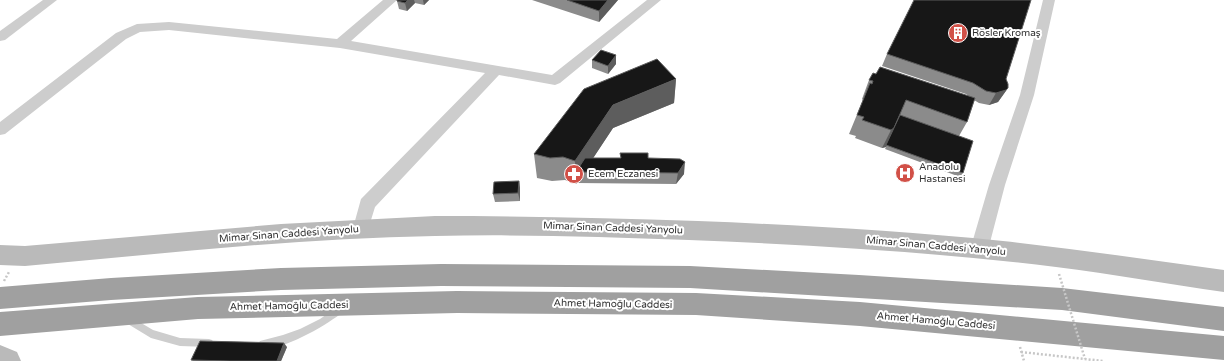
<svg xmlns="http://www.w3.org/2000/svg" width="1224" height="361" viewBox="0 0 1224 361" font-family="'Varela Round',sans-serif">
  <rect width="100%" height="100%" fill="#fff"/>
  <g fill="none" stroke-linecap="round" stroke-linejoin="round">
    <!-- path -->
    <g stroke="#c7c7c7" stroke-width="2.5" stroke-dasharray="2 2" stroke-linecap="butt">
      <path d="M4,281l5,-9"/>
      <path d="M1020,347l4,14"/>
      <path d="M1021,352l82,9"/>
    </g>
    <!-- service -->
    <g fill="#cdcdcd" fill-rule="evenodd">
      <path d="M340,305l3,1 2,3 -2,3c-15,12 -64,42 -83,35l-2,-3 2,-3 23,-6 17,-6 20,-10z"/>
      <path d="M126,314l27,16 27,8 29,1 3,1 2,3 -2,3 -3,1 -29,-1 -29,-8 -28,-17 -2,-3 2,-3z"/>
    </g>
    <!-- minor -->
    <g fill="#cdcdcd" fill-rule="evenodd">
      <path d="M43,0h14l-52,40 -5,1v-10z"/>
      <path d="M383,0h14l-46,41 201,34 95,-75h14l-101,83 -5,2 -56,-10 -124,132 -8,26 -6,2 -6,-2 -2,-5 8,-29 124,-126 -145,-25 -171,-18 -29,2 -14,7 -121,95 -5,1v-13l116,-89 21,-9 32,-2 168,17z"/>
      <path d="M1043,0h12l-21,95 -29,90 -17,65 -3,5 -6,2 -6,-2 -3,-5 19,-65 31,-90z"/>
    </g>
    <!-- secondary -->
    <g fill="#bababa" fill-rule="evenodd">
      <path d="M435,216c88,0 175,2 263,5 101,4 204,10 305,20 74,8 147,19 221,29v22c-56,-8 -111,-18 -168,-25 -122,-15 -244,-22 -367,-27 -85,-3 -169,-6 -254,-4 -137,2 -274,18 -410,30l-25,-1v-20l25,1 256,-22z"/>
      <path d="M0,345l17,7 4,9h-21z"/>
    </g>
    <!-- trunk -->
    <g fill="#a0a0a0" fill-rule="evenodd">
      <path d="M441,264l249,2 169,9 203,13 162,19v24l-162,-21 -372,-22 -249,-2 -160,4 -170,10 -111,9v-22l111,-9 170,-10z"/>
      <path d="M457,291l239,2 164,9 364,34v24l-364,-34 -164,-11 -239,-2 -259,6 -198,17v-24l198,-15z"/>
    </g>
    <!-- path-bridge -->
    <path stroke="#c7c7c7" stroke-width="2.5" stroke-dasharray="2 2" stroke-linecap="butt" d="M1059,274l26,85"/>
  </g>
  <!-- wall -->
  <g fill="#8b8b8b">
    <path d="M397,0h32l-5,5 -9,-2 -8,8 -8,-2 -2,-8z"/>
    <path d="M532,0h86l-19,22z"/>
    <path d="M887,54l119,25 2,9 -10,14 -9,3 -10,-2 -5,-3 -7,22 -8,14 4,37 -3,4 -75,-28 1,-2 -4,1 -27,-10 1,-2 -7,-2 14,-34 -1,-1 7,-19 7,-6 94,23 -4,-3 -84,-28z"/>
    <path d="M616,55v9l-8,10 -16,-6v-8z"/>
    <path d="M676,79l-2,24 -61,25 -20,30h55l36,16 -8,10 -99,-1 -1,1 -11,-4 -13,1 -15,-3 -3,-24z"/>
    <path d="M519,181l1,7v13l-25,1 -2,-8z"/>
    <path d="M287,347l-6,14h-88l-2,-1z"/>
  </g>
  <!-- shaded-wall -->
  <g fill="#5d5d5d">
    <path d="M408,0h6l1,3 -8,8 -2,-8z"/>
    <path d="M423,0h6l-5,5z"/>
    <path d="M608,0h10l-19,22v-11z"/>
    <path d="M616,55v9l-8,10v-8z"/>
    <path d="M676,79l-2,24 -61,25 -29,44h-8l1,11 -1,1 -1,-23 38,-56z"/>
    <path d="M1008,88l-10,14 -9,3 7,-12z"/>
    <path d="M894,128l-8,19 -4,1 9,-18z"/>
    <path d="M685,162l-1,12 -8,10 2,-11z"/>
    <path d="M519,181l1,7v13l-2,-8z"/>
    <path d="M284,343l3,4 -6,14h-4z"/>
  </g>
  <!-- building -->
  <g fill="#171717" stroke="#5d5d5d">
    <path d="M397,0h11l-3,3 -8,-2z"/>
    <path d="M567,0h41l-9,11z"/>
    <path d="M914,0h117l-25,79 2,5v4l-2,2 -10,3 -10,-2 -13,-8 -86,-29z"/>
    <path d="M601,50l15,5 -8,11 -16,-6z"/>
    <path d="M657,59l19,20 -63,26 -38,56 -12,-4 -13,1 -16,-4 50,-65z"/>
    <path d="M880,67l95,31 -8,24 -61,-22 -12,28 -3,2 -29,-10 2,-3 -7,-2 13,-32 2,1 1,-3 -4,-1 4,-7 3,1z"/>
    <path d="M900,115l73,26 -10,32 -77,-28z"/>
    <path d="M620,153h28v5l32,1 5,3 -7,11 -102,-1 9,-14h36z"/>
    <path d="M519,181l-1,12 -25,1 1,-12z"/>
    <path d="M200,341l84,2 -7,18h-47l-39,-1z"/>
  </g>
  <!-- icons -->
  <defs>
    <g id="building-disc" transform="scale(1)"><circle r="9.5" fill="#d15047" stroke="#fff"/><path d="M-4-6H4V6H1V3H-1V6H-4ZM-2.5-4.3h1.7v1.8h-1.7ZM.8-4.3h1.7v1.8H.8ZM-2.5-1h1.7V.8h-1.7ZM.8-1h1.7V.8H.8Z" fill="#fff"/></g>
    <g id="hospital-disc" transform="scale(1)"><circle r="9.5" fill="#d15047" stroke="#fff"/><path d="M-5-5h3v3.5h4V-5h3V5h-3V1.5h-4V5h-3Z" fill="#fff"/></g>
    <g id="pharmacy-disc" transform="scale(1)"><circle r="9.5" fill="#d15047" stroke="#fff"/><path d="M-2-6h4v4h4v4h-4v4h-4v-4h-4v-4h4Z" fill="#fff"/></g>
  </defs>
  <g fill-rule="evenodd">
    <use href="#building-disc" x="958" y="33"/>
    <use href="#hospital-disc" x="905" y="173"/>
    <use href="#pharmacy-disc" x="574" y="174"/>
  </g>
  <g text-anchor="middle" dominant-baseline="central" stroke-width="4" stroke-linejoin="round" paint-order="stroke">
    <!-- poi labels -->
    <g font-size="10" fill="#303030" stroke="#fff" text-anchor="start">
      <text x="972" y="33">Rösler Kromaş</text>
      <text x="919" y="167">Anadolu<tspan x="919" dy="12">Hastanesi</tspan></text>
      <text x="588" y="174">Ecem Eczanesi</text>
    </g>
    <!-- street labels -->
    <g font-size="10" fill="#303030" stroke="#fff">
      <text transform="translate(613 228) rotate(2)">Mimar Sinan Caddesi Yanyolu</text>
      <text transform="translate(289 234) rotate(-4)">Mimar Sinan Caddesi Yanyolu</text>
      <text transform="translate(936 246) rotate(5)">Mimar Sinan Caddesi Yanyolu</text>
      <text transform="translate(613 304) rotate(1)">Ahmet Hamoğlu Caddesi</text>
      <text transform="translate(289 306) rotate(-1)">Ahmet Hamoğlu Caddesi</text>
      <text transform="translate(936 321) rotate(5)">Ahmet Hamoğlu Caddesi</text>
    </g>
  </g>
</svg>
